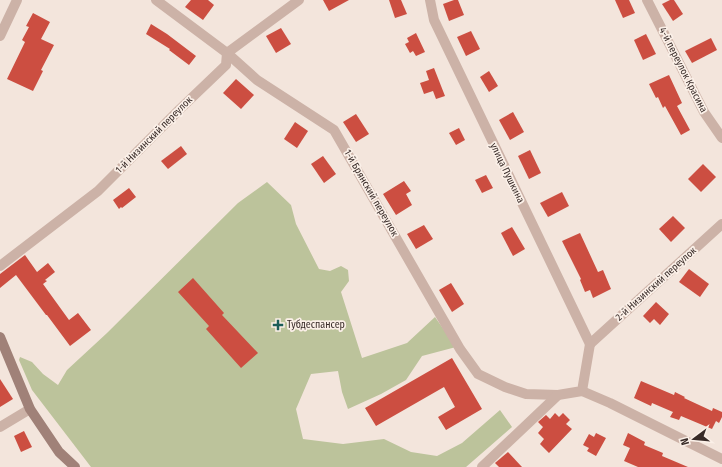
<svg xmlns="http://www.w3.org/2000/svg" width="722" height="467" viewBox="0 0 722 467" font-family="'Fira Sans Condensed',sans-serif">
  <rect width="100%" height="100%" fill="#f3e5dc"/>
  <!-- green -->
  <path fill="#bcc39b" d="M267,182l24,23 5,19 23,45 11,2 11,-5 7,4 1,11 -8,11 21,66 45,-15 28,-26 21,30 -34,9 -16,24 -25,14 -33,15 -6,-17 -4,-21 -27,3 -15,35 7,30 40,5 41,-5 27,13 26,4 25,-13 38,-33 12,17 -46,40h-375l-59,-77 -13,-30 1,-3 12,5 11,12 15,11 9,-15 40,-37 131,-130z"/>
  <!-- building -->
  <g fill="#cc4e41">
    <path d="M191,0h17l6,5 -11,15 -18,-13z"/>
    <path d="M323,0h26l-20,11z"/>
    <path d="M389,0h12l6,14 -12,4z"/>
    <path d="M454,0h4l6,15 -15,6 -6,-17z"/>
    <path d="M615,0h14l6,13 -12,5z"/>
    <path d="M670,0h4l9,14 -10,7 -11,-17z"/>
    <path d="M33,13l17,9 -9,17 13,6 -13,25 2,1 -10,20 -26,-12 18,-37 -3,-2 7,-13 -3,-1z"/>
    <path d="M151,24l16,10 29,22 -7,9 -20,-15 1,-1 -24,-15z"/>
    <path d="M281,28l10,16 -15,9 -10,-17z"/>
    <path d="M471,31l9,18 -14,7 -9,-19z"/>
    <path d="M416,33l9,19 -9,4 -3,-5 -3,2 -5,-9 4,-2 -2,-4z"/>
    <path d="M646,34l10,20 -13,6 -9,-20z"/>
    <path d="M711,38l6,12 -25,13 -7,-12z"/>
    <path d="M434,68l11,28 -9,3 -3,-8 -9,3 -4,-11 9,-3 -3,-9z"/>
    <path d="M489,71l9,15 -9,6 -9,-15z"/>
    <path d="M669,75l13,28 -5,3 13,24 -9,5 -16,-29 -2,2 -5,-11 -2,1 -7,-14z"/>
    <path d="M236,79l18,16 -13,14 -18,-16z"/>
    <path d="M513,112l11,20 -14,8 -11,-20z"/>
    <path d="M356,114l13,20 -13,8 -13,-20z"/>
    <path d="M295,122l13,9 -11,17 -13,-9z"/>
    <path d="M459,128l6,12 -9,5 -7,-12z"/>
    <path d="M181,146l6,8 -19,15 -7,-8z"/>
    <path d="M530,150l11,23 -12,6 -11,-23z"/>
    <path d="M323,156l13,18 -12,9 -13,-19z"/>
    <path d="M703,164l13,13 -15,15 -13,-13z"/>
    <path d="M486,175l7,13 -11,5 -7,-13z"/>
    <path d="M404,181l7,10 -5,3 6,11 -16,10 -13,-21z"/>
    <path d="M129,188l7,9 -14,11 -1,-1 -2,2 -6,-9z"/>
    <path d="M562,192l7,14 -21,11 -8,-14z"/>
    <path d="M673,216l12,12 -14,14 -12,-13z"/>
    <path d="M424,225l9,14 -17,10 -9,-15z"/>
    <path d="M512,227l13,22 -12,7 -12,-23z"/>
    <path d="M580,233l18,39 5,-2 8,19 -18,9 -3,-8 -5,2 -5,-12 1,-1 -19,-38z"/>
    <path d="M25,255l12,17 11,-9 7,9 -10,8 2,1 -4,3 26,36 9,-7 13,17 -21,16 -23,-31h-1l-30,-40 -16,13v-14z"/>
    <path d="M689,269l20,15 -9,13 -21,-15z"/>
    <path d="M193,278l31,35 -2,2 36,38 -17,15 -35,-39 3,-3 -31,-34z"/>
    <path d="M451,283l13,21 -12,8 -13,-22z"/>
    <path d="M656,302l13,12 -9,11 -6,-6 -4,4 -7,-7z"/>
    <path d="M452,358l30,51 -36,21 -8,-13 17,-10 -11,-20 -68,39 -11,-18z"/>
    <path d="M0,379l13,20 -13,8z"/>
    <path d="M641,381l33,14 1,-3 10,5 -1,1 28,13 1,-3 9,4v5l-3,6 -3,-2 -4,8 -31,-13 -2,4 -9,-3 3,-5 -21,-9 -1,3 -17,-8z"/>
    <path d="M555,413l4,4 4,-4 7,7 -4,4 6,5 -23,24 -9,-9 4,-5 -6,-6 5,-6 -5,-5 8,-7 4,4z"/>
    <path d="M24,431l8,16 -11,5 -7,-16z"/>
    <path d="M596,433l10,5 -10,18 -9,-5 2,-3 -6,-3 6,-11 5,3z"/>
    <path d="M628,433l17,9 -1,3 19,8 -1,3 26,11h-50l-14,-6 6,-13 -7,-3z"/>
    <path d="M508,452l14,15h-23l-4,-4z"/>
  </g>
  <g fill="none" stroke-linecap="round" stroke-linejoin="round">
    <!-- minor -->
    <g stroke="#ccb2a7" stroke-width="10">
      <path d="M156,0l71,53 30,27 77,50 126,219 18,25 27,13 21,7 32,1"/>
      <path d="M430,0l4,20 156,324"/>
      <path d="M647,0l57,112 18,26"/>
      <path d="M0,36l17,-36"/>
      <path d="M0,266l98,-75 82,-82 46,-44 1,-12 72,-53"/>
      <path d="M590,344l132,-120"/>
      <path d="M582,391l28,12 112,56"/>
      <path d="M0,427l30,-18"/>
      <path d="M482,467l76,-72 24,-4 8,-47"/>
    </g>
    <!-- secondary -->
    <path stroke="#a08178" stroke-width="10" d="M0,337l30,72 29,43 16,15"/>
  </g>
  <!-- markers -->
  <path fill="#1b5c57" stroke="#fbf0e8" stroke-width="1.5" d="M276 319h4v4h4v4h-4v4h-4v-4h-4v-4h4z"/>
  <g text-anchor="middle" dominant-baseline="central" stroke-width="3.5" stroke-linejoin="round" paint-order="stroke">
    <!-- street labels -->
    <g font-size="10" fill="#382b28" stroke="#fbf0e8">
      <text transform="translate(683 70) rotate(63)">4-й переулок Красина</text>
      <text transform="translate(154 135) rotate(-45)">1-й Низинский переулок</text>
      <text transform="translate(507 173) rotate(64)">улица Пушкина</text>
      <text transform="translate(371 193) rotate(60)">1-й Брянский переулок</text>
      <text transform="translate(656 284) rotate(-42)">2-й Низинский переулок</text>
    </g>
    <!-- poi labels -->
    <g font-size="10" fill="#382b28" stroke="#fbf0e8" text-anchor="start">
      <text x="287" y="325">Тубдеспансер</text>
    </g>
  </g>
  <!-- north arrow -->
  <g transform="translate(694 439) rotate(254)" stroke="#fbf0e8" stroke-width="3" paint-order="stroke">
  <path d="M0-3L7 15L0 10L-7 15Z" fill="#382b28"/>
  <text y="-6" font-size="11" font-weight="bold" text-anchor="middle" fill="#382b28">N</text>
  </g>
</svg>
